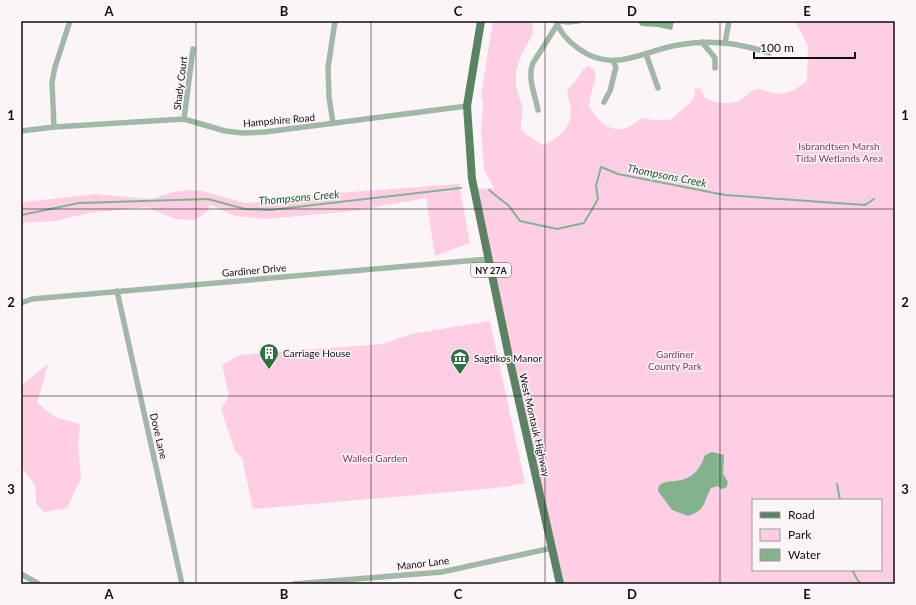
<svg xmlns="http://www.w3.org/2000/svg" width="916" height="605" viewBox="0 0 916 605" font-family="Lato,sans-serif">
  <rect width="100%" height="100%" fill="#fbf5f8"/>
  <!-- green -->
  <g fill="#fecee5" fill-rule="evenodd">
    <path d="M493,21h39l1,12 -13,25 -4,14v14l7,23 -2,14v6l4,5 18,11c17,-7 32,-20 27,-40 -1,-5 -4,-11 -2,-16 2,-3 6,-6 8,-9 5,-6 6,-11 12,-14 14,5 5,18 3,28 -1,4 -1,9 -2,13 10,15 25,30 43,18 4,-2 6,-5 10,-7l11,2h17l21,-18 4,-8v-5l5,-1 5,10c10,5 26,8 36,1 6,-3 9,-9 16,-10 5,0 11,3 15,4 14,3 24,-4 35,-12l1,-35 -13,-25h100v563h-335l-88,-395 22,-1 -10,-18 -3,-39 2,-27 -2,-9zM753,500h128v70h-128z"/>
    <path d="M459,184l11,59 -35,13 -9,-58 -72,13 -89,8 -30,-3 -26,-12v6l-14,10 -20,-1 -29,-12 -57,6 -35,8 -33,2v-19l3,-2 72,-8 55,5 22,-7 17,-2 13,1 42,12 44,-3 48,-7z"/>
    <path d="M490,321l35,162 -21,4 -41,4 -210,18 -11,-51 -7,-7 -14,-42 8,-13 -7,-31 17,-10 143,-11 29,-10z"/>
    <path d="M48,364l-11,39 18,14 25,7 -2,21 3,33 -14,30 -23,4 -8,-9 -1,-18 -14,-18v-82z"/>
  </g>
  <!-- water -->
  <g fill="#83b38c">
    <path d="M637,21h37l-2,9 -14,-3 -17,-1z"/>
    <path d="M712,452l12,3 -1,19 5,8 -2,6 -5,1 -3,-3 -7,2c-8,15 -5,22 -23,28l-16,-6 -14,-19 1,-6c5,-3 10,-4 16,-4 18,-2 24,-10 30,-26z"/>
  </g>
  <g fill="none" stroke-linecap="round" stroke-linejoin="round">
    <!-- stream -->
    <g stroke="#83b38c" stroke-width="2">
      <path d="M489,190l20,16 11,15 37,8 27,-6 14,-24 -2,-13 5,-19 17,7 107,21 140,10 9,-6"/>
      <path d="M21,215l58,-12 129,-4 37,10 25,1 191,-22"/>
      <path d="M837,484l3,16"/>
      <path d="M852,570l8,14"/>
    </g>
    <!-- minor -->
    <g stroke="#a2b8a6" stroke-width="5.5">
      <path d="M556,21c4,12 13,21 23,28 35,25 63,2 99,-4 31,-6 62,-2 91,8"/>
      <path d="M561,21l7,1 10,-1"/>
      <path d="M702,42l13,16v10"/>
      <path d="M725,43l4,-22"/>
      <path d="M646,54l12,34"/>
      <path d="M604,102l6,-11 6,-24 -3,-6"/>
      <path d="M538,110c-3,-15 -11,-33 -5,-47l24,-38"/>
      <path d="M184,119l9,-70"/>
      <path d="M333,123l-4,-26 -1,-29 7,-47"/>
      <path d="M54,127l-2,-45 3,-15 15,-46"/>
      <path d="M21,131l33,-4 130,-8 41,12 17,2 23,-1 202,-26"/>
      <path d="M117,291l65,293"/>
      <path d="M21,303l11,-4 457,-40"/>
      <path d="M21,574l18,10"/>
      <path d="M294,584l148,-12 110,-24"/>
    </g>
    <!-- primary -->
    <path stroke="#5b8262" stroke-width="8" d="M481,21l-14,85 5,73 37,178 51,227"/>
  </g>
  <!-- grid -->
  <path fill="none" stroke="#110f10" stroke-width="1" stroke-opacity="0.55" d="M196,21v563M371,21v563M545,21v563M720,21v563M21,209h874M21,396h874"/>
  <!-- icons -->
  <defs>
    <g id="building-pin" transform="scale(1)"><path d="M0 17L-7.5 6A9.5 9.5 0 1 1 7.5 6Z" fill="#2a723e" stroke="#fbf5f8"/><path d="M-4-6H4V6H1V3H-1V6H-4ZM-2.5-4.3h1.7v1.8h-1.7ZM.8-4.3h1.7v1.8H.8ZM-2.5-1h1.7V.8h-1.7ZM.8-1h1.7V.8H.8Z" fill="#fff"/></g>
    <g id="museum-pin" transform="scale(1)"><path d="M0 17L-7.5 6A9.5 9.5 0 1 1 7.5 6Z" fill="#2a723e" stroke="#fbf5f8"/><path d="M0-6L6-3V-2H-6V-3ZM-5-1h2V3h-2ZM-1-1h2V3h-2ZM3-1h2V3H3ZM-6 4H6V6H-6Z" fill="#fff"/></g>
  </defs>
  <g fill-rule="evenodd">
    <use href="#building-pin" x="269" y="353"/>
    <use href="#museum-pin" x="460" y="358"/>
  </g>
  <g text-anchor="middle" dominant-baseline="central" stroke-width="3" stroke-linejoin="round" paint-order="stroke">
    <!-- shield labels -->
    <rect fill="#fbf5f8" stroke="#575456" stroke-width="1" x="471" y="263" width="40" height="14" rx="3"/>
    <g font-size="9" font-weight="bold" fill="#110f10">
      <text x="491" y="270">NY 27A</text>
    </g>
    <!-- street labels -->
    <g font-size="10" fill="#110f10" stroke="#fbf5f8">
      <text transform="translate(180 83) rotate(-83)">Shady Court</text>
      <text transform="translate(279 120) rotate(-5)">Hampshire Road</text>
      <text transform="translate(254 270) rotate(-5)">Gardiner Drive</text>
      <text transform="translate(535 425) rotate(77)">West Montauk Highway</text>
      <text transform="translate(159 436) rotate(77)">Dove Lane</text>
      <text transform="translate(423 563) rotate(-7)">Manor Lane</text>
    </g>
    <!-- park labels -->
    <g font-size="10" fill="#813b62" stroke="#fbf5f8">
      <text x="839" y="146">Isbrandtsen Marsh<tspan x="839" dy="12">Tidal Wetlands Area</tspan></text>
      <text x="675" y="354">Gardiner<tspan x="675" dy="12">County Park</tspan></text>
      <text x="375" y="458">Walled Garden</text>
    </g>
    <!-- poi labels -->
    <g font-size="10" fill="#110f10" stroke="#fbf5f8" text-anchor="start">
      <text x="283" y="353">Carriage House</text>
      <text x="474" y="358">Sagtikos Manor</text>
    </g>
    <!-- water labels -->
    <g font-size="11" font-style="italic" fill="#186230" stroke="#fbf5f8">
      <text transform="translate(667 175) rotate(11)">Thompsons Creek</text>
      <text transform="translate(299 197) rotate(-5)">Thompsons Creek</text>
    </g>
  </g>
  <!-- border -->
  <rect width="916" height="605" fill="none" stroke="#fbf5f8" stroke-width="44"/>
  <!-- legend -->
  <rect x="752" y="499" width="130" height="72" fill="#fbf5f8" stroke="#9d999b"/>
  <rect x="760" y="512" width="20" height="6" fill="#5b8262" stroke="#9d999b"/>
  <text x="788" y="519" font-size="12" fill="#110f10">Road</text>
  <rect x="760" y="529" width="20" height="12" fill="#fecee5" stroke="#9d999b"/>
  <text x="788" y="539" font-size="12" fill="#110f10">Park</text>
  <rect x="760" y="549" width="20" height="12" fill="#83b38c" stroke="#9d999b"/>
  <text x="788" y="559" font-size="12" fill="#110f10">Water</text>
  <!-- scale -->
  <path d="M754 52v6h101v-6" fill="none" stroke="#110f10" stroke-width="2"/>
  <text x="760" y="52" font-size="12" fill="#110f10" stroke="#fbf5f8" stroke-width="3" paint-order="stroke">100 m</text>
  <rect x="22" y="22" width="872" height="561" fill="none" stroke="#110f10" stroke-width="1.5"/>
  <g font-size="13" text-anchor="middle" font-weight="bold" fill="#110f10">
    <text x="109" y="16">A</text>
    <text x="284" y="16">B</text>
    <text x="458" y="16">C</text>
    <text x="632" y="16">D</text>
    <text x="807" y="16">E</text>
    <text x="11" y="120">1</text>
    <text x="905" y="120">1</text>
    <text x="11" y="307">2</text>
    <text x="905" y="307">2</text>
    <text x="11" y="494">3</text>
    <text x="905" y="494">3</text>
    <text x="109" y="599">A</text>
    <text x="284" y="599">B</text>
    <text x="458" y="599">C</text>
    <text x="632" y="599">D</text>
    <text x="807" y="599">E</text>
  </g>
</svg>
